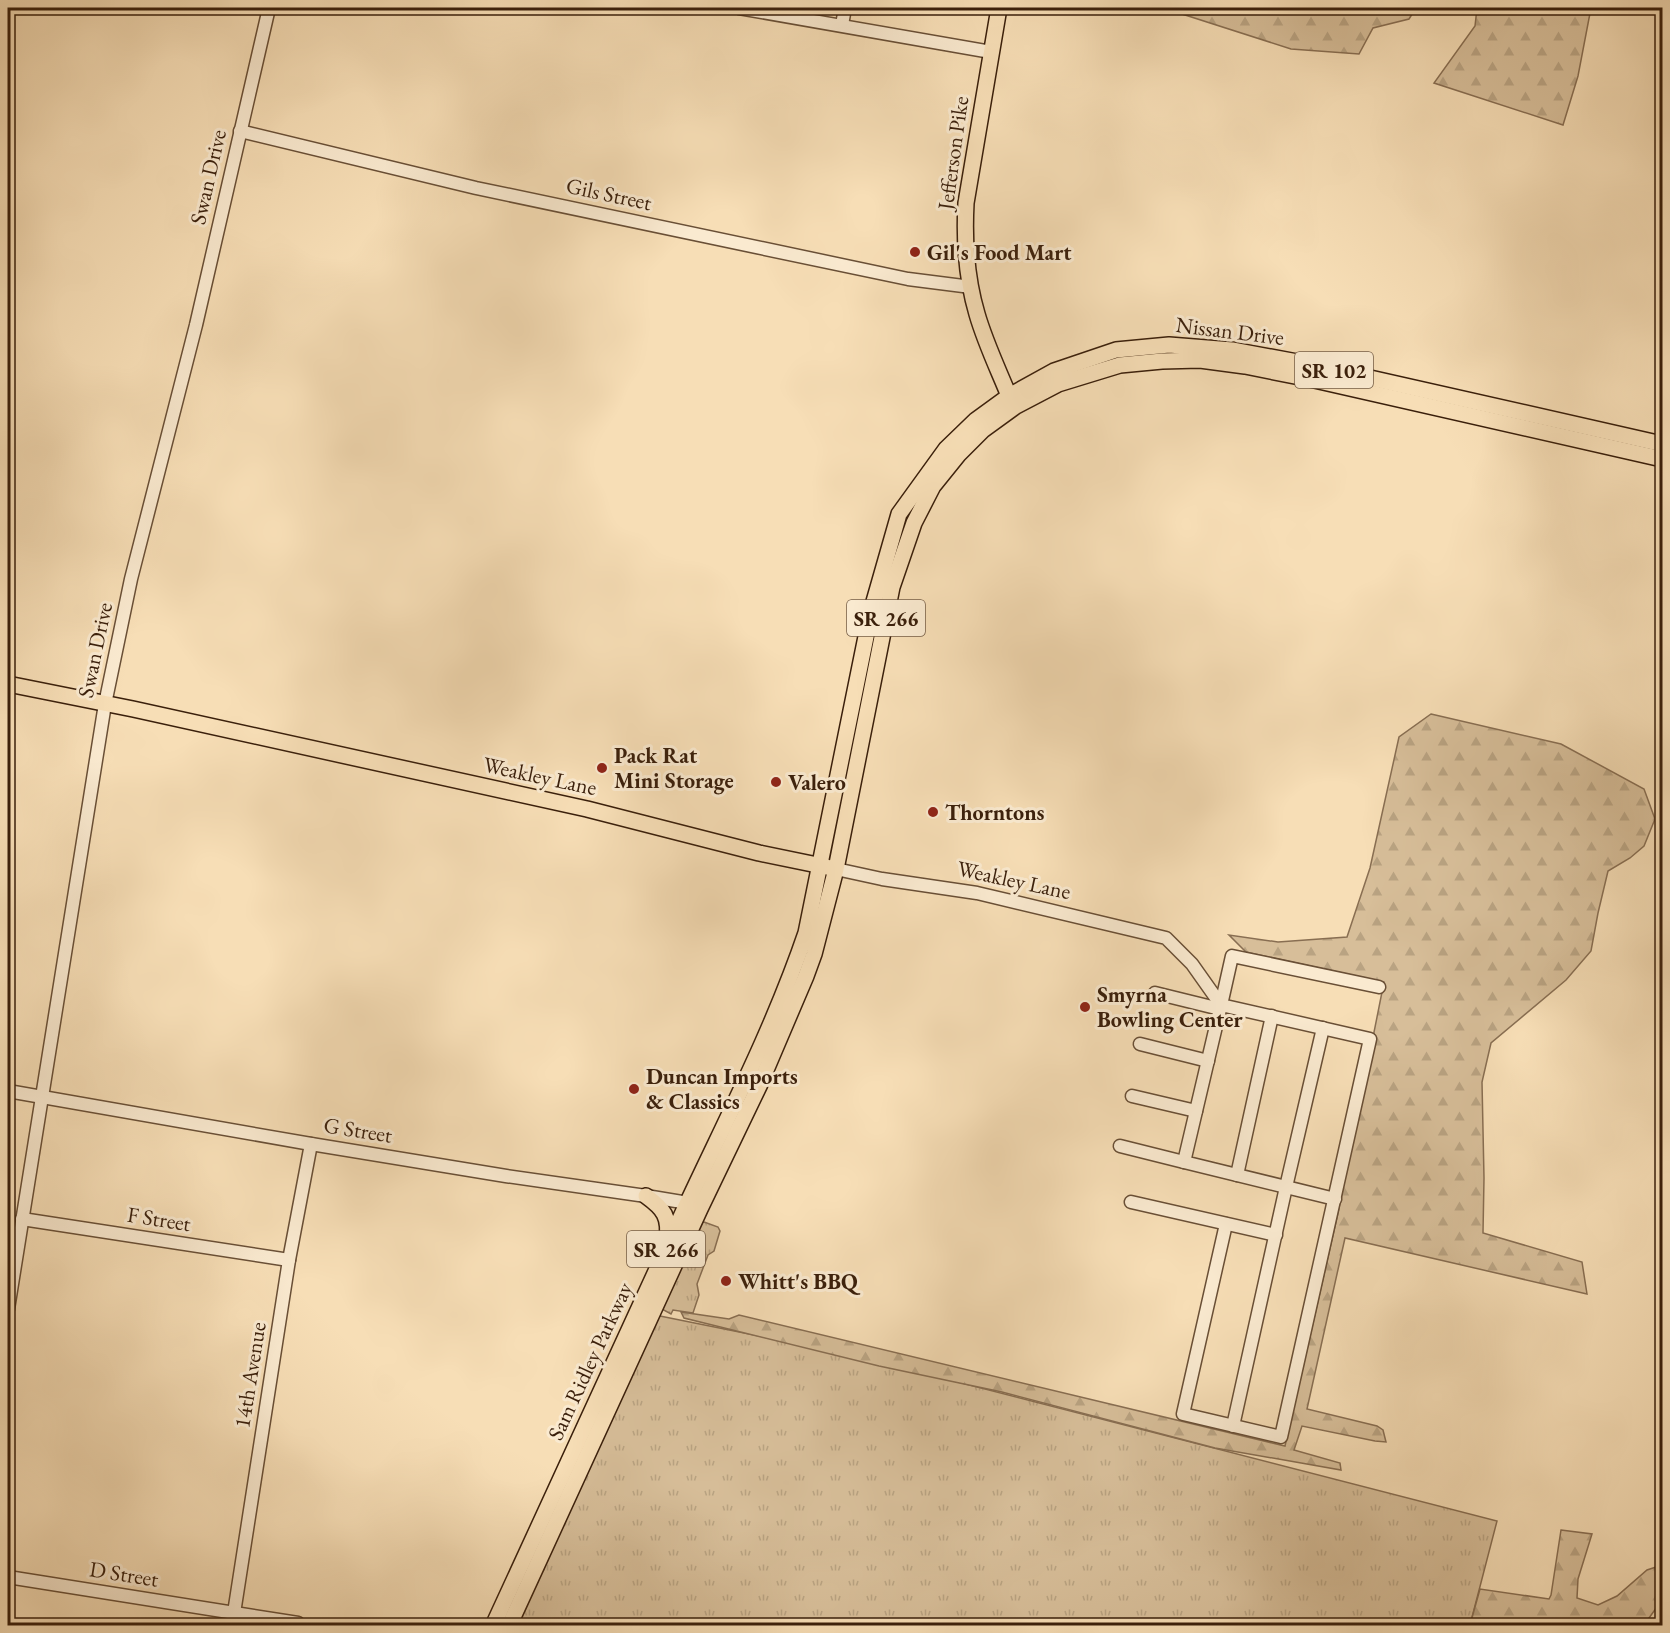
<svg xmlns="http://www.w3.org/2000/svg" width="1670" height="1633" viewBox="0 0 1670 1633" font-family="'EB Garamond',serif">
  <defs>
    <pattern id="grass-tufts" width="24" height="20" patternUnits="userSpaceOnUse" patternTransform="scale(1.5)"><rect width="24" height="20" fill="#d7be99"/><path d="M3 7l-1-3M5 7V3M7 7l1-3M15 17l-1-3M17 17v-4M19 17l1-3" fill="none" stroke="#b9a382"/></pattern>
    <pattern id="forest-firs" width="22" height="20" patternUnits="userSpaceOnUse" patternTransform="scale(1.5)"><rect width="22" height="20" fill="#d7be99"/><path d="M5 1l3.5 6h-7zM16 11l3.5 6h-7z" fill="#b9a382"/></pattern>
  </defs>
  <rect width="100%" height="100%" fill="#f7deb6"/>
  <filter id="stains"><feTurbulence type="fractalNoise" baseFrequency=".00333" numOctaves="4"/><feColorMatrix values="0 0 0 0 .2 0 0 0 0 .09 0 0 0 0 .02 0 0 0 .5 -.17"/></filter>
  <radialGradient id="worn" r=".72"><stop offset=".6" stop-color="#630" stop-opacity="0"/><stop offset="1" stop-color="#630" stop-opacity=".3"/></radialGradient>
  <!-- grass -->
  <g fill="url(#grass-tufts)" stroke="#886e52" stroke-width="1.5">
    <path d="M704,1222l14,5 2,4 -6,20 -6,4 -11,29 2,11 -6,18 -20,-3 -2,4 -11,-6 41,-85z"/>
    <path d="M655,1315l198,40 644,166 -27,104 -956,1z"/>
  </g>
  <!-- forest -->
  <g fill="url(#forest-firs)" stroke="#886e52" stroke-width="1.5">
    <path d="M1170,8h246l-7,11 -36,9 -14,26 -68,-5 -109,-35z"/>
    <path d="M1477,8h114l-13,68 -15,49 -129,-42 41,-57z"/>
    <path d="M1431,714l130,30 83,45 11,30 -11,27 -14,12 -22,13 -10,42 -7,38 -25,29 -75,63 -9,39 2,96 -1,55 99,29 5,32 -242,-56 -38,171 70,17 6,4 3,12 -11,-1 -73,-15 -8,24 46,13 1,7 -126,-22 -213,-56 -123,-26 -195,-48 -3,-6 48,7 10,-4 546,131 53,-233 46,-231 -138,-30 -17,-17 49,7 69,-5 23,-69 29,-131z"/>
    <path d="M1561,1530l31,4 -14,45 -1,19 21,7 19,-9 30,-26 15,-5v35l-18,25h-174l10,-36 69,10 2,-4z"/>
  </g>
  <g fill="none" stroke-linecap="round" stroke-linejoin="round">
    <!-- minor casing -->
    <g stroke="#694f36" stroke-width="15">
      <g id="minor">
        <path d="M739,8l252,44"/>
        <path d="M842,25l3,-17"/>
        <path d="M240,131l236,57 432,91 63,8"/>
        <path d="M836,869l46,10 95,14 189,45 26,26 29,41 -37,157 151,37"/>
        <path d="M1155,993l65,16"/>
        <path d="M1140,1044l68,17"/>
        <path d="M8,1091l303,53 195,32 140,20 42,7 6,3"/>
        <path d="M1132,1096l64,15"/>
        <path d="M1120,1146l64,16"/>
        <path d="M1237,1175l35,-159"/>
        <path d="M1131,1202l145,33"/>
        <path d="M22,1219l267,41"/>
        <path d="M1226,1224l-43,190 98,23 89,-398 -149,-34 11,-49 147,31"/>
        <path d="M8,1309l97,-605 26,-125 65,-254 73,-317"/>
        <path d="M1233,1426l53,-239 37,-159"/>
        <path d="M8,1577l290,46"/>
        <path d="M234,1613l55,-353 22,-116"/>
      </g>
    </g>
    <!-- major casing -->
    <g stroke="#3a1f0b" stroke-width="18">
      <g id="major">
        <path d="M999,8l-33,195c-2,37 0,74 11,111 8,28 21,55 32,82l5,7"/>
        <path d="M8,684l125,25 454,100 172,44 68,14"/>
        <path d="M646,1196c18,13 24,21 21,44"/>
        <path d="M493,1626c64,-140 128,-280 193,-420 42,-90 88,-179 120,-273l65,-321 28,-98 47,-65 30,-29 33,-24 45,-25 62,-21 53,-5 63,5 76,14 354,80"/>
        <path d="M509,1626l191,-417 60,-125 46,-108 8,-22 22,-85 56,-282 22,-64 19,-37 25,-31 25,-25 33,-24 42,-22 62,-19 42,-4 38,-1 45,6 65,13 352,80"/>
      </g>
    </g>
    <!-- minor -->
    <use href="#minor" stroke="#faead0" stroke-width="12"/>
    <!-- major -->
    <use href="#major" stroke="#f7deb6" stroke-width="15"/>
  </g>
  <!-- markers -->
  <g fill="#8f2418" stroke="#faead0" stroke-width="2">
    <circle cx="915" cy="252" r="6"/>
    <circle cx="602" cy="768" r="6"/>
    <circle cx="776" cy="782" r="6"/>
    <circle cx="933" cy="812" r="6"/>
    <circle cx="1085" cy="1007" r="6"/>
    <circle cx="634" cy="1089" r="6"/>
    <circle cx="726" cy="1281" r="6"/>
  </g>
  <g text-anchor="middle" dominant-baseline="central" stroke-width="6" stroke-linejoin="round" paint-order="stroke">
    <!-- shield labels -->
    <g fill="#faead0" stroke="#745c46" stroke-width="1.5">
      <rect x="1295" y="352" width="78" height="36" rx="4.5"/>
      <rect x="847" y="600" width="78" height="36" rx="4.5"/>
      <rect x="627" y="1231" width="78" height="36" rx="4.5"/>
    </g>
    <g font-size="21" font-weight="bold" fill="#3a1f0b">
      <text x="1334" y="370">SR 102</text>
      <text x="886" y="618">SR 266</text>
      <text x="666" y="1249">SR 266</text>
    </g>
    <!-- street labels -->
    <g font-size="22" fill="#3a1f0b" stroke="#faead0">
      <text transform="translate(953 153) rotate(-82)">Jefferson Pike</text>
      <text transform="translate(208 177) rotate(-77)">Swan Drive</text>
      <text transform="translate(609 194) rotate(12)">Gils Street</text>
      <text transform="translate(1230 331) rotate(7)">Nissan Drive</text>
      <text transform="translate(95 650) rotate(-78)">Swan Drive</text>
      <text transform="translate(540 776) rotate(12)">Weakley Lane</text>
      <text transform="translate(1014 880) rotate(12)">Weakley Lane</text>
      <text transform="translate(358 1130) rotate(9)">G Street</text>
      <text transform="translate(159 1219) rotate(9)">F Street</text>
      <text transform="translate(590 1361) rotate(-65)">Sam Ridley Parkway</text>
      <text transform="translate(250 1375) rotate(-81)">14th Avenue</text>
      <text transform="translate(124 1574) rotate(9)">D Street</text>
    </g>
    <!-- poi labels -->
    <g font-size="22" font-weight="bold" fill="#3a1f0b" stroke="#faead0" text-anchor="start">
      <text x="927" y="252">Gil's Food Mart</text>
      <text x="614" y="755">Pack Rat<tspan x="614" dy="25">Mini Storage</tspan></text>
      <text x="788" y="782">Valero</text>
      <text x="945" y="812">Thorntons</text>
      <text x="1097" y="994">Smyrna<tspan x="1097" dy="25">Bowling Center</tspan></text>
      <text x="646" y="1076">Duncan Imports<tspan x="646" dy="25">&amp; Classics</tspan></text>
      <text x="738" y="1281">Whitt's BBQ</text>
    </g>
  </g>
  <!-- margin -->
  <rect width="1670" height="1633" fill="none" stroke="#f7deb6" stroke-width="30"/>
  <rect x="9" y="9" width="1652" height="1615" fill="none" stroke="#3a1f0b" stroke-width="3"/>
  <rect x="15" y="15" width="1640" height="1603" fill="none" stroke="#3a1f0b" stroke-width="1.5"/>
  <rect width="100%" height="100%" filter="url(#stains)"/>
  <rect width="100%" height="100%" fill="url(#worn)"/>
</svg>
